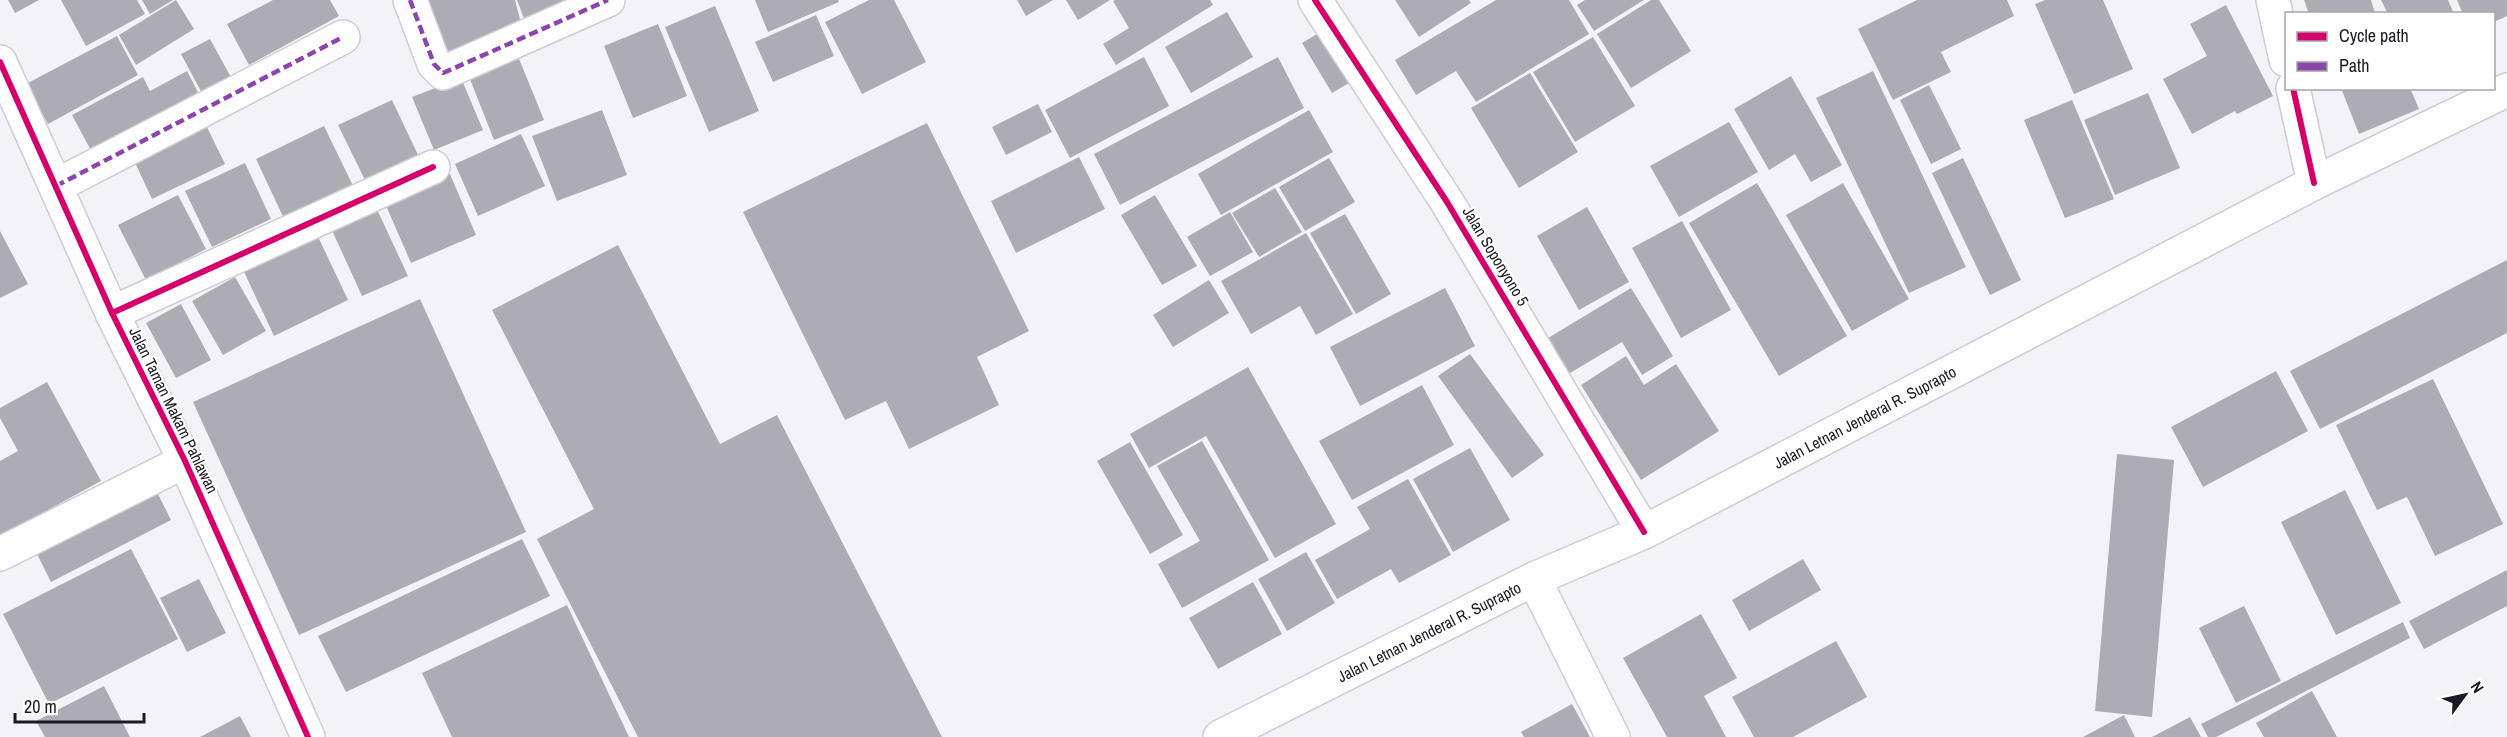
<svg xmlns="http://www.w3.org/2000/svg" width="2507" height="737" viewBox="0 0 2507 737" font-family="'Archivo Narrow',sans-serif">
  <rect width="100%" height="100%" fill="#f3f2f8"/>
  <!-- building -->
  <g fill="#adacb4">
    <path d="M8,0h31l-24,13z"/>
    <path d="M61,0h76l8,14 -59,32z"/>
    <path d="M142,0h31l-23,14z"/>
    <path d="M176,0l18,29 -58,36 -17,-30z"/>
    <path d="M273,0h57l9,16 -90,49 -22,-41z"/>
    <path d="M423,0h92l7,27 -76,31z"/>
    <path d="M517,0h49l2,3 -43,18z"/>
    <path d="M755,0h83l1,2 -71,30z"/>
    <path d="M869,0h25l32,62 -64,32 -37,-72z"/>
    <path d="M1017,0h36l-27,16z"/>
    <path d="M1066,0h44l-32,20z"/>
    <path d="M1115,0h95l3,5 -97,60 -13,-21 26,-16 -16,-27z"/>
    <path d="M1395,0h74l2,3 -52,34z"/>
    <path d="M1496,0h73l20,34 -113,68 -20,-31 -40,24 -21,-35z"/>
    <path d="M1585,0h59l-50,31 -17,-26z"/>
    <path d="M1651,0h8l32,51 -60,37 -34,-54z"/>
    <path d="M1917,0h90l7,16 -73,36 10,20 -58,28 -35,-71z"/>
    <path d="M2045,0h58l30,69 -59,25 -39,-90z"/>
    <path d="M2304,0h67l4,13 -66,1z"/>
    <path d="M2381,0h67l6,14h-66z"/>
    <path d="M2457,0h50v16l-13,6v-8h-31z"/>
    <path d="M2226,5l47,91 -36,18 -2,-3 -43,23 -29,-55 44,-23 -17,-32z"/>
    <path d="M715,6l44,105 -50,21 -44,-105z"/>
    <path d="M1227,12l26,45 -62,36 -26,-46z"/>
    <path d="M816,15l18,41 -61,26 -18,-40z"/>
    <path d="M658,24l29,72 -54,22 -29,-72z"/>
    <path d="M1329,27l30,50 -27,16 -30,-50z"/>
    <path d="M117,36l21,39 -90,49 -22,-40z"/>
    <path d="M1593,37l42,69 -60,36 -42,-70z"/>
    <path d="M210,39l23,42 -29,16 -23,-43z"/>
    <path d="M515,49l29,71 -50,20 -28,-71z"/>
    <path d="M1144,57l25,49 -99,52 -25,-48z"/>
    <path d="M1278,57l26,51 -184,97 -26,-51z"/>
    <path d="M187,71l15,29 -108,56 -22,-41 71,-38 7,14z"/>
    <path d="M1873,71l93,196 -57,26 -93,-195z"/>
    <path d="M1530,73l48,79 -59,36 -48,-80z"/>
    <path d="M1791,76l51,89 -31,17 -16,-28 -26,16 -35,-61z"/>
    <path d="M461,78l22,52 -49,20 -22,-53z"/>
    <path d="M1929,85l32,64 -30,15 -31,-64z"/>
    <path d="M2341,88h69l9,21 -60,25z"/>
    <path d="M2148,93l32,75 -65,27 -31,-75z"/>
    <path d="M392,100l27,57 -53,25 -28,-57z"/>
    <path d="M2072,100l42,99 -49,19 -41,-98z"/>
    <path d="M1038,104l14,28 -46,23 -14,-28z"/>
    <path d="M602,110l25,65 -70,26 -25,-65z"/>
    <path d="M1309,110l24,42 -112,63 -23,-41z"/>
    <path d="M202,117l23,47 -73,35 -22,-47z"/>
    <path d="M1729,122l29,50 -79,45 -29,-51z"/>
    <path d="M927,123l102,208 -52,26 22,48 -90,44 -23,-48 -41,19 -102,-208z"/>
    <path d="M324,126l31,64 -69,33 -30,-64z"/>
    <path d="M521,134l24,52 -67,30 -23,-52z"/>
    <path d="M1079,157l26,52 -89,44 -25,-52z"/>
    <path d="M1329,158l26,44 -50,29 -26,-44z"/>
    <path d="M1963,158l58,122 -31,15 -58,-122z"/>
    <path d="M245,163l26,56 -59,28 -27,-56z"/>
    <path d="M446,165l30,70 -65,28 -30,-69z"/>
    <path d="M1757,183l90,153 -68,40 -90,-153z"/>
    <path d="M1843,183l66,116 -57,32 -66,-116z"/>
    <path d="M1275,188l27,44 -43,25 -27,-44z"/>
    <path d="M178,195l28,54 -60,31 -28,-55z"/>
    <path d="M1155,195l42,71 -35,19 -41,-70z"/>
    <path d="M375,205l33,71 -46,20 -32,-70z"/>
    <path d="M1587,207l42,75 -50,28 -42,-74z"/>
    <path d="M1230,212l23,40 -43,24 -23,-39z"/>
    <path d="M1345,214l46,80 -35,20 -46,-81z"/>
    <path d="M1682,221l49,89 -50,28 -49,-90z"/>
    <path d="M313,226l35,74 -74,36 -35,-75z"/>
    <path d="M0,231l28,53 -28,14z"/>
    <path d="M1306,233l47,81 -37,21 -16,-29 -49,28 -30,-53z"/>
    <path d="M618,245l102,199 57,-29 165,322h-304l-101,-198 57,-30 -102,-199z"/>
    <path d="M2507,260v73l-187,96 -30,-58z"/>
    <path d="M235,277l31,54 -43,24 -31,-54z"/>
    <path d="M1209,280l20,33 -56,34 -20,-32z"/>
    <path d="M1445,288l30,58 -115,60 -30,-59z"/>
    <path d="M1631,288l42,68 -31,19 -20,-33 -57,34 -22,-35z"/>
    <path d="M420,299l106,233 -227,103 -106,-233z"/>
    <path d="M181,304l30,56 -35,18 -30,-55z"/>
    <path d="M1470,354l74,101 -32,23 -74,-102z"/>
    <path d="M1626,356l18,29 32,-21 43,67 -78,49 -60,-95z"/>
    <path d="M1248,367l88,157 -61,34 -69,-122 -57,32 -19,-34z"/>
    <path d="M2276,371l32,60 -105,56 -32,-60z"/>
    <path d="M2433,379l70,145 -68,32 -28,-59 -30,13 -41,-85z"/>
    <path d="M47,382l54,99 -101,55v-75l18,-10 -18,-33v-10z"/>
    <path d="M1422,385l32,60 -102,55 -33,-59z"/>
    <path d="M1202,441l67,119 -87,48 -24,-44 42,-23 -43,-75z"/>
    <path d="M1130,442l53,93 -33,19 -53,-93z"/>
    <path d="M1470,448l40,72 -57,32 -40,-73z"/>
    <path d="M2117,454l57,6 -22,257 -57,-6z"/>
    <path d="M1408,479l43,76 -52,28 -8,-14 -54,30 -22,-39 55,-31 -13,-22z"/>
    <path d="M153,484l18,36 -120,62 -18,-36z"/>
    <path d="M2345,490l56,113 -65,32 -55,-113z"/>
    <path d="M522,539l28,57 -204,96 -28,-56z"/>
    <path d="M131,549l47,90 -129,65 -46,-90z"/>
    <path d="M1306,552l29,51 -48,28 -29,-52z"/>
    <path d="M1803,559l18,31 -72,41 -17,-31z"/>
    <path d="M2507,570v36l-83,43 -15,-28z"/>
    <path d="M199,579l27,54 -39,19 -27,-54z"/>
    <path d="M1253,582l29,52 -64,35 -29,-51z"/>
    <path d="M567,605l62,132h-177l-30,-64z"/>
    <path d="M2244,606l37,75 -45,22 -37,-75z"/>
    <path d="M1701,614l36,64 -33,18 22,41h-59l-44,-79z"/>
    <path d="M2403,622l7,16 -194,99h-8l-7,-13z"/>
    <path d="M1836,641l31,56 -74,40h-39l-22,-40z"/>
    <path d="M104,686l26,51h-85l-9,-16z"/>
    <path d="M2312,691l25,46h-73l-8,-14z"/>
    <path d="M1572,704l18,33h-66l-3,-5z"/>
    <path d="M2124,715l11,22h-52z"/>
    <path d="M240,716l11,21h-51z"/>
    <path d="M2190,717l11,20h-49z"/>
  </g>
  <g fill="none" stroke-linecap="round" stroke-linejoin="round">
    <!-- street casing -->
    <g stroke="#ceccd5" stroke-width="36">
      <g id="street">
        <path d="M410,0l24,64 9,9 165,-73"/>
        <path d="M1315,0l132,202 197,330"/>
        <path d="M2273,0l13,60"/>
        <path d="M0,62l112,251 73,148 123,276"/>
        <path d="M2293,88l21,95"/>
        <path d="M56,186l287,-149"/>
        <path d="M112,313l321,-146"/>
        <path d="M0,554l185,-93"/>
        <path d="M1534,579l79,158"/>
      </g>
    </g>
    <!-- primary casing -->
    <g stroke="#ceccd5" stroke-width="36">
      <g id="primary">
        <path id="s1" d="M1220,737l314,-158 110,-47 670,-349 193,-93"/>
      </g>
    </g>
    <!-- street -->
    <use href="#street" stroke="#fdfdfe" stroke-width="33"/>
    <!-- primary -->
    <use href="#primary" stroke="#fdfdfe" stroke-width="33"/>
    <!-- quiet -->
    <g stroke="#8e44ad" stroke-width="4.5" stroke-dasharray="9 4.5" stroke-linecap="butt">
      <path d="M410,0l24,64 9,9 165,-73"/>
      <path d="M56,186l287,-149"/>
    </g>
    <!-- cycleway casing -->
    <g stroke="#fff" stroke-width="10">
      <g id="cycleway">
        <path d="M1315,0l132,202 197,330"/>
        <path d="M0,62l112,251 73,148 123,276"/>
        <path d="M2293,88l21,95"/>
        <path d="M112,313l321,-146"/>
      </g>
    </g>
    <!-- cycleway -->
    <use href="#cycleway" stroke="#d6006c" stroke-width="6"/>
  </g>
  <g text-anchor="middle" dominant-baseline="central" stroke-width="4.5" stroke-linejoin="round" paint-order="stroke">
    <!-- street labels -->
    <g font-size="16" fill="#1c1925" stroke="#fff">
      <text transform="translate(1496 256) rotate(59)">Jalan Soponyono 5</text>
      <text transform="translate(174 410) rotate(64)">Jalan Taman Makam Pahlawan</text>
      <text stroke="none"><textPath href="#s1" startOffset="720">Jalan Letnan Jenderal R. Suprapto</textPath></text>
      <text stroke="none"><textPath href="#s1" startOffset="234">Jalan Letnan Jenderal R. Suprapto</textPath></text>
    </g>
  </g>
  <!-- legend -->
  <rect x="2285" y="12" width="210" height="78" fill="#ffffff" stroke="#a4a3a8" stroke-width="1.5"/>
  <rect x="2297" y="32" width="30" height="9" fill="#d6006c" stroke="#a4a3a8" stroke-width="1.5"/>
  <text x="2339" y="42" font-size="18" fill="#1c1925">Cycle path</text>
  <rect x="2297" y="62" width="30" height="9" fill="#8e44ad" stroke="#a4a3a8" stroke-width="1.5"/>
  <text x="2339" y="72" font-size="18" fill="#1c1925">Path</text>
  <!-- north arrow -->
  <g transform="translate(2465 695) rotate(57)" stroke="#ffffff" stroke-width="4.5" paint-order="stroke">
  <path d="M0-4.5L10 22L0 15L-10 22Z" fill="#1c1925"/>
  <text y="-9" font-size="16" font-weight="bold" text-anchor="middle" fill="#1c1925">N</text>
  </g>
  <!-- scale -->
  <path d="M15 713v9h129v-9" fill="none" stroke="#1c1925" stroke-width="3"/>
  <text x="24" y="713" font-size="18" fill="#1c1925" stroke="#ffffff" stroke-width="4.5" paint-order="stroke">20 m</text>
</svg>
